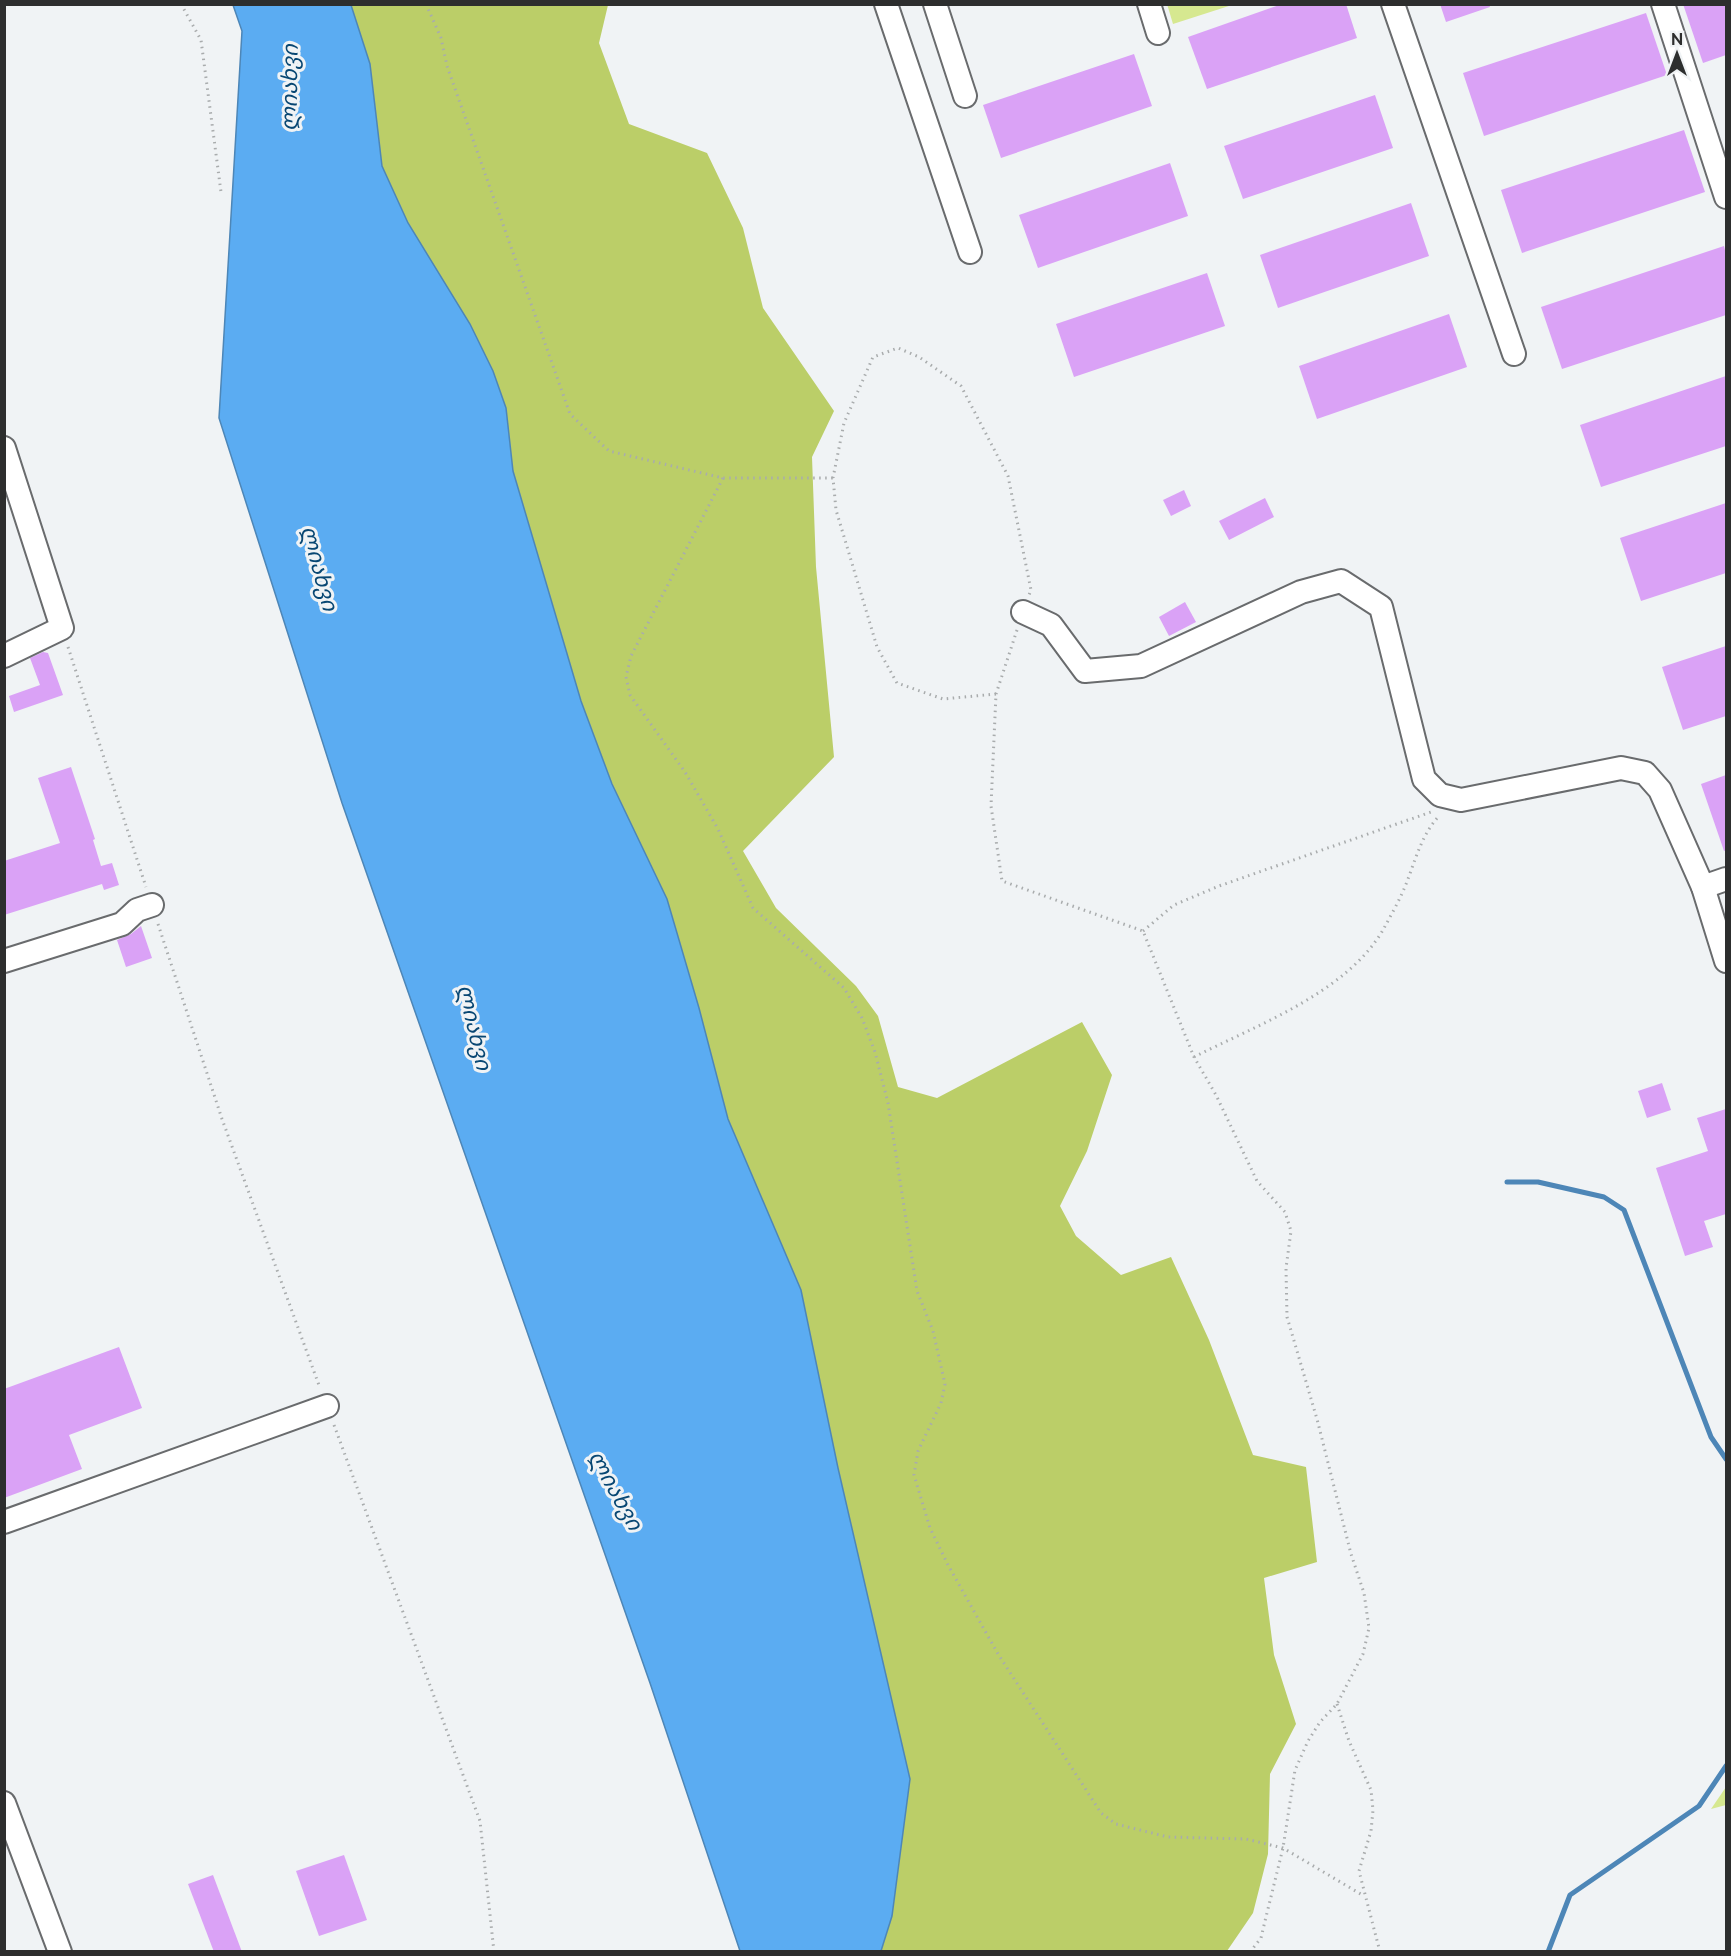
<svg xmlns="http://www.w3.org/2000/svg" width="1731" height="1956" viewBox="0 0 1731 1956" font-family="Raleway,'Noto Sans Georgian',sans-serif">
  <rect width="100%" height="100%" fill="#f0f3f5"/>
  <!-- green -->
  <g fill="#d6e890">
    <path d="M1167,4h65v1l-59,19z"/>
    <path d="M1726,1787v18l-15,4z"/>
  </g>
  <!-- forest -->
  <path fill="#bbce68" d="M351,5h257l-9,38 30,81 78,29 36,75 20,80 71,103 -22,46 4,110 18,190 -91,94 33,57 80,78 22,30 20,71 39,11 145,-76 30,53 -25,76 -27,55 16,30 45,39 50,-18 38,83 44,115 53,12 11,95 -53,16 10,77 22,69 -26,50 -2,80 -15,59 -26,38h-346l11,-35 18,-137 -72,-311 -37,-178 -73,-171 -29,-111 -32,-109 -55,-115 -31,-83 -68,-230 -7,-63 -13,-37 -85,-148 -26,-57 -12,-102z"/>
  <!-- water -->
  <path fill="#5bacf2" stroke="#4d86b7" stroke-width="1.5" d="M233,5h118l19,59 12,102 26,57 62,101 23,47 13,37 7,63 68,230 31,83 55,115 32,109 29,111 73,171 37,178 72,311 -18,137 -11,35h-141l-90,-268 -308,-880 -123,-385 23,-387z"/>
  <g fill="none" stroke-linecap="round" stroke-linejoin="round">
    <!-- stream -->
    <g stroke="#4d86b7" stroke-width="5">
      <path d="M1507,1182h31l66,15 20,13 87,227 15,22"/>
      <path d="M1548,1952l22,-57 129,-89 27,-40"/>
    </g>
  </g>
  <!-- building -->
  <g fill="#daa2f6">
    <path d="M1282,4h64l11,34 -150,51 -19,-52z"/>
    <path d="M1440,4h49l1,3 -44,15z"/>
    <path d="M1683,4h43v51l-23,8z"/>
    <path d="M1646,13l21,62 -183,61 -21,-63z"/>
    <path d="M1134,54l18,52 -151,52 -18,-53z"/>
    <path d="M1375,95l18,53 -150,51 -19,-53z"/>
    <path d="M1684,130l21,62 -183,61 -21,-63z"/>
    <path d="M1170,163l18,53 -150,52 -19,-53z"/>
    <path d="M1411,203l18,53 -151,52 -18,-53z"/>
    <path d="M1724,246l2,8v61l-164,54 -21,-62z"/>
    <path d="M1207,273l18,53 -151,51 -18,-53z"/>
    <path d="M1449,314l18,53 -150,52 -18,-53z"/>
    <path d="M1726,376v70l-125,41 -21,-62z"/>
    <path d="M1184,490l7,16 -20,10 -8,-16z"/>
    <path d="M1265,498l9,19 -45,23 -10,-19z"/>
    <path d="M1726,503v70l-85,28 -21,-63z"/>
    <path d="M1185,602l11,20 -27,14 -10,-19z"/>
    <path d="M1726,646v70l-43,14 -21,-63z"/>
    <path d="M43,652l5,1 15,42 -49,17 -5,-16 31,-11 -10,-27z"/>
    <path d="M71,767l24,72 -2,1 8,26 11,-3 7,22 -15,5 -2,-6 -98,31v-54l56,-18 -22,-65z"/>
    <path d="M1726,775v75l-2,1 -23,-67z"/>
    <path d="M141,926l11,32 -26,9 -9,-27 14,-6z"/>
    <path d="M1662,1083l9,27 -24,8 -9,-27z"/>
    <path d="M1726,1109v105l-22,7 9,26 -28,9 -29,-88 52,-17 -11,-33z"/>
    <path d="M119,1347l23,61 -73,27 13,34 -78,29v-109z"/>
    <path d="M344,1855l23,65 -48,16 -23,-65z"/>
    <path d="M213,1875l29,77h-28l-26,-68z"/>
  </g>
  <g fill="none" stroke-linecap="round" stroke-linejoin="round">
    <!-- minor casing -->
    <g stroke="#696b6d" stroke-width="26">
      <g id="minor">
        <path d="M886,4l84,248"/>
        <path d="M935,4l30,92"/>
        <path d="M1149,4l9,29"/>
        <path d="M1393,4l121,350"/>
        <path d="M1663,4l63,193"/>
        <path d="M4,448l58,180 -58,28"/>
        <path d="M1023,612l28,13 34,46 56,-5 160,-74 40,-11 40,26 43,172 16,16 21,5 160,-32 24,5 15,17 43,97 23,74"/>
        <path d="M1703,887l23,-8"/>
        <path d="M4,961l118,-37 15,-14 15,-5"/>
        <path d="M4,1522l323,-116"/>
        <path d="M4,1803l56,149"/>
      </g>
    </g>
    <!-- path -->
    <g stroke="#a9acad" stroke-width="3" stroke-dasharray="1.5 4.5" stroke-linecap="butt">
      <path d="M181,4l20,36 20,152"/>
      <path d="M426,4l15,34 6,28 123,348 39,37 114,27h110"/>
      <path d="M723,478l-92,178 -5,21 4,18 55,77 33,57 35,79 91,80 18,30 13,34 13,51 29,188 16,40 12,53 -4,19 -23,48 -4,24 16,53 18,37 50,89 103,159 15,11 52,13 78,2 37,9 81,48"/>
      <path d="M1017,630l-21,64 -5,112 11,75 141,50 51,126 22,38 41,86 28,31 6,19 -5,37 1,49 30,102 34,135 13,39 5,35 -6,26 -26,50 -17,18 -12,19 -13,29 -12,78 -18,73 -4,17 -11,14"/>
      <path d="M68,647l78,240"/>
      <path d="M996,694l-53,5 -46,-16 -20,-36 -41,-137 -3,-32 11,-55 29,-66 25,-9 21,9 42,29 47,90 23,114 -2,5"/>
      <path d="M158,924l64,195 98,269"/>
      <path d="M1143,931l31,-26 45,-19 212,-74"/>
      <path d="M1194,1057c63,-32 152,-64 189,-127 7,-13 15,-27 21,-41 11,-26 16,-53 36,-74"/>
      <path d="M334,1425l146,396 14,131"/>
      <path d="M1337,1704l12,37 22,49 2,20 -2,21 -12,40 21,81"/>
    </g>
    <!-- minor -->
    <use href="#minor" stroke="#fff" stroke-width="22"/>
  </g>
  <g text-anchor="middle" dominant-baseline="central" stroke-width="6" stroke-linejoin="round" paint-order="stroke">
    <!-- water labels -->
    <g font-size="22" font-style="italic" fill="#084773" stroke="#f0f3f5">
      <text transform="translate(289 88) rotate(-89)">ლიახვი</text>
      <text transform="translate(320 568) rotate(75)">ლიახვი</text>
      <text transform="translate(475 1027) rotate(77)">ლიახვი</text>
      <text transform="translate(616 1490) rotate(61)">ლიახვი</text>
    </g>
  </g>
  <!-- border -->
  <rect width="1731" height="1956" fill="none" stroke="#2d2e2e" stroke-width="12"/>
  <!-- north arrow -->
  <g transform="translate(1677 54)" stroke="#f0f3f5" stroke-width="4.5" paint-order="stroke">
  <path d="M0-4.5L10 22L0 15L-10 22Z" fill="#2d2e2e"/>
  <text y="-9" font-size="16" font-weight="bold" text-anchor="middle" fill="#2d2e2e">N</text>
  </g>
</svg>
